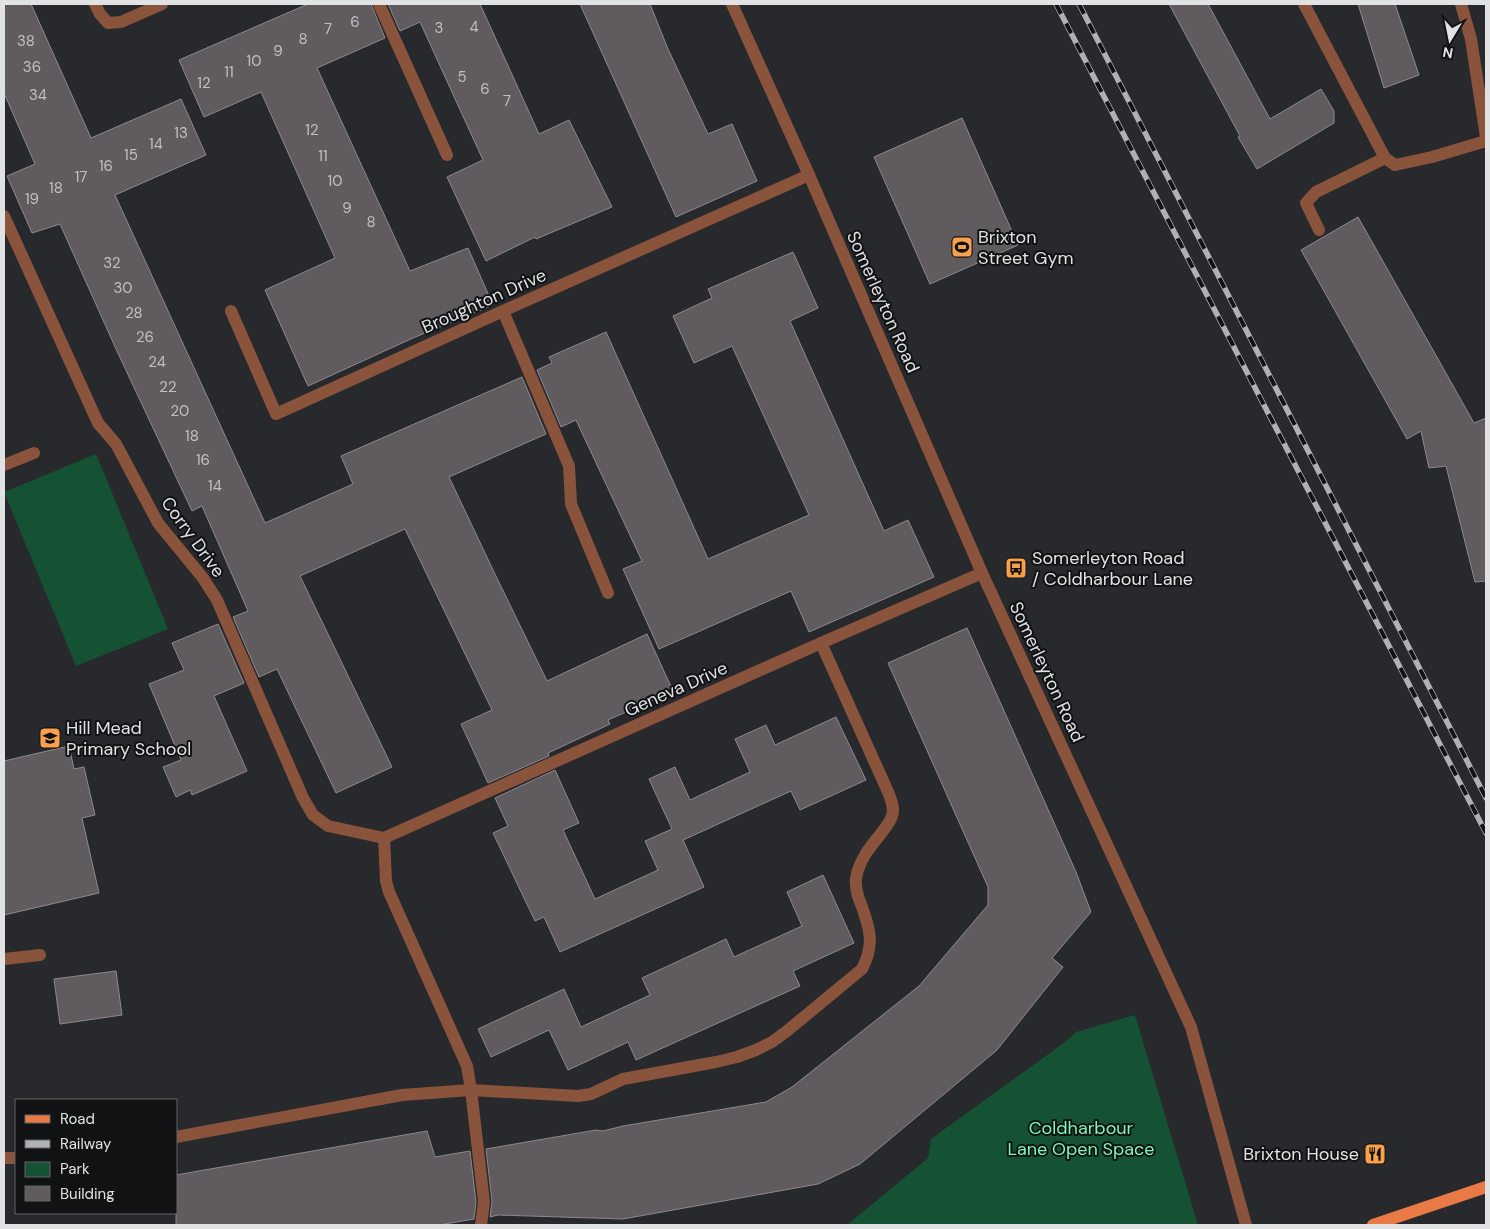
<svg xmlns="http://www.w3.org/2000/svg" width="1490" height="1229" viewBox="0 0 1490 1229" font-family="'DM Sans',sans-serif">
  <rect width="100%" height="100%" fill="#28292d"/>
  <!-- green -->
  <g fill="#145233">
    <path d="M96,454l72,175 -92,37 -72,-174z"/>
    <path d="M1135,1015l63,210h-351l81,-67 3,-19 134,-97 11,-10z"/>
  </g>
  <!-- building -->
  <g fill="#5f5b5e" stroke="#8e898d">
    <path d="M4,4h27l60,134 90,-39 25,56 -91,40 150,328 88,-39 -12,-28 181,-79 24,57 -97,43 45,95 53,109 100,-47 26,57 -65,29 2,4 -62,29 1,3 -61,27 -27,-59 31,-14 -87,-181 -105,47 92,191 -56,26 -59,-124 -18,8 -26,-60 15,-6 -46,-105 -10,5 -76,-162 -56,-125 -28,9 -25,-57 28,-12 -31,-71z"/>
    <path d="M308,4h63l14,34 -68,30 93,203 58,-23 25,57 -80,33 -105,48 -43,-96 70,-32 -74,-166 -57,25 -25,-57z"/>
    <path d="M388,4h92l59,130 30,-14 43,87 -76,32 -1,-2 -49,24 -39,-84 36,-17 -63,-138 -20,9z"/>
    <path d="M580,4h70l18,45 40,85 24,-10 25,57 -81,36z"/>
    <path d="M1169,4h39l62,115 51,-30 13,22v12l-77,46 -19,-32 2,-1z"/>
    <path d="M1358,4h37l24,71 -35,13z"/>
    <path d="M962,118l56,127 -88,39 -56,-127z"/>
    <path d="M1358,217l116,206 12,-5v163l-11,1 -29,-116 -17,2 -8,-37 -14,8 -106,-189z"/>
    <path d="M793,252l25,56 -28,13 94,210 24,-11 26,57 -125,55 -18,-41 -132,58 -36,-80 19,-8 -66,-141 -15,7 -24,-57 15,-7 -3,-6 57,-25 102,227 101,-44 -77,-169 -38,17 -21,-47 39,-18 -4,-9z"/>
    <path d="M218,624l26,59 -30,13 33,75 -55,24 -2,-5 -14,7 -13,-30 18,-7 -32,-76 35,-14 -12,-27z"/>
    <path d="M967,628l109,244 15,40 -39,46 11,9 -66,83 -137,114 -42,20 -195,35 -125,-4 -8,2 2,-16 -6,-52 110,-19 7,1 20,-5 143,-24 26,-15 127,-101 69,-81v-18l-100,-224z"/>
    <path d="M836,717l30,63 -66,30 -9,-19 -108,49 21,47 -144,65 -16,-35 -9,4 -42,-88 15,-7 -13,-28 60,-28 24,53 -16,7 32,69 63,-29 -13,-29 27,-12 -23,-50 26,-12 15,33 60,-28 -15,-33 31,-14 9,20z"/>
    <path d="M69,746l5,23 10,-2 11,48 -13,3 17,75 -95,22v-154z"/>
    <path d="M823,875l31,68 -61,28 7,15 -164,74 -8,-18 -60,28 -19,-40 -58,27 -13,-28 86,-40 17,38 69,-32 -8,-17 84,-39 8,18 68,-31 -15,-34z"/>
    <path d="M116,971l6,44 -62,9 -6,-45z"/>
    <path d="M427,1131l8,26 35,-6 6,51 -2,17 -35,6h-263v-50z"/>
  </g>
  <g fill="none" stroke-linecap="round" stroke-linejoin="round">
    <!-- service -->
    <g stroke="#8a543c" stroke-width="12">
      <path d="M1319,230l-13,-27 10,-11 69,-34"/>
      <path d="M569,466l2,38 37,89"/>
      <path d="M384,838l2,43 3,11 78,174 4,24"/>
      <path d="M4,959l36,-4"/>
      <path d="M176,1137l226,-42 69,-5 107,6 13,-2 32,-15 93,-17 21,-5 19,-7 16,-8 15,-11 75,-62c13,-25 8,-40 -1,-65 -4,-9 -6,-16 -5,-26 3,-17 13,-30 24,-43 4,-6 10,-12 12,-19 3,-8 -1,-15 -3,-22l-68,-151"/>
      <path d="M4,1158h12"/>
    </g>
    <!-- pedestrian -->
    <path stroke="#8a543c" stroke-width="12" d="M471,1090l13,112 -3,23"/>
    <!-- minor -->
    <g stroke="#8a543c" stroke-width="12">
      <path d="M95,4l5,10 8,9 13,-1 41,-18"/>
      <path d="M379,4l68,151"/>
      <path d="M732,4l77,171 173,398 209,454 55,198"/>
      <path d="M1304,4l81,154 10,7 37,-8 54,-16"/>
      <path d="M1461,4l10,35 15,98"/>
      <path d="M4,216l94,207 18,21 42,79 45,55 14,22 86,198 10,17 15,11 56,12 437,-195 161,-70"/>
      <path d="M231,311l45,103 227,-103 306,-136"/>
      <path d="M503,311l66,155"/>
      <path d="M4,465l30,-12"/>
    </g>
    <!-- primary -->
    <path stroke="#e97a46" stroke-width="12" d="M1373,1225l113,-38"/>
    <!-- rail casing -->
    <g stroke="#b0b1b4" stroke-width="5.5">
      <g id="rail">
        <path d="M1056,4l430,829"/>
        <path d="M1079,4l407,794"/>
      </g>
    </g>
    <!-- rail -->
    <use href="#rail" stroke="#111214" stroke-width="4" stroke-dasharray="11" stroke-linecap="butt"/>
  </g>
  <!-- icons -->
  <defs>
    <g id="stadium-square" transform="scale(1.125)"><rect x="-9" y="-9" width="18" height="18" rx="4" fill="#f9a04c" stroke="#111214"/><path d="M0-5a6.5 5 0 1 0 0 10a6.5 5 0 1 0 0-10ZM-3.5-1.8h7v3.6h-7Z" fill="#111"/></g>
    <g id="bus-square" transform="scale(1.125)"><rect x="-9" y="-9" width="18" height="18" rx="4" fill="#f9a04c" stroke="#111214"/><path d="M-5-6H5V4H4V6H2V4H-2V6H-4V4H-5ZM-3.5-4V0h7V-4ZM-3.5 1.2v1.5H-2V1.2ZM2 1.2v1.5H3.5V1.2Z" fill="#111"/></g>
    <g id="school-square" transform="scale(1.125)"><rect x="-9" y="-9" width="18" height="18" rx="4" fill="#f9a04c" stroke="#111214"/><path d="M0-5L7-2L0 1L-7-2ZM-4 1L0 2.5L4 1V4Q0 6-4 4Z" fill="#111"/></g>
    <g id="restaurant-square" transform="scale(1.125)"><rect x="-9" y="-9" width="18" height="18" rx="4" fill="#f9a04c" stroke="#111214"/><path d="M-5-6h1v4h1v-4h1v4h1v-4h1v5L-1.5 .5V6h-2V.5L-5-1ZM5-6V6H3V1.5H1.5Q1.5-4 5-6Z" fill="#111"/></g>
  </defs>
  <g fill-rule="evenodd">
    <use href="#stadium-square" x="962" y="247"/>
    <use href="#bus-square" x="1016" y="568"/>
    <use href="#school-square" x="50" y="738"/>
    <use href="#restaurant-square" x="1375" y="1154"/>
  </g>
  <g text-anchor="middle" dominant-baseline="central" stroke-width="4" stroke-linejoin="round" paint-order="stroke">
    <!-- number labels -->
    <g font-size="15" fill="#c0c0c2">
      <text x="355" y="22">6</text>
      <text x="474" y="27">4</text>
      <text x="439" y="28">3</text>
      <text x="328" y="29">7</text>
      <text x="303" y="39">8</text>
      <text x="26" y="41">38</text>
      <text x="278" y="51">9</text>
      <text x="254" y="61">10</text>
      <text x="32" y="67">36</text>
      <text x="229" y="72">11</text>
      <text x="462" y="77">5</text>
      <text x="204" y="83">12</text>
      <text x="485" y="89">6</text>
      <text x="38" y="95">34</text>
      <text x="507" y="101">7</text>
      <text x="312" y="130">12</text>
      <text x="181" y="133">13</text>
      <text x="156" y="144">14</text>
      <text x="131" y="155">15</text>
      <text x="323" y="156">11</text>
      <text x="106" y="166">16</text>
      <text x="81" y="177">17</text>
      <text x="335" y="181">10</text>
      <text x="56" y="188">18</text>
      <text x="32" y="199">19</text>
      <text x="347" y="208">9</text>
      <text x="371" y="222">8</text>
      <text x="112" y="263">32</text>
      <text x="123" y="288">30</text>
      <text x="134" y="313">28</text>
      <text x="145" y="337">26</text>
      <text x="157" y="362">24</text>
      <text x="168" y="387">22</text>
      <text x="180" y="411">20</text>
      <text x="192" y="436">18</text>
      <text x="203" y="460">16</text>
      <text x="215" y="486">14</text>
    </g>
    <!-- poi labels -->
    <g font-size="18" fill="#e1e2e4" stroke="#111214" text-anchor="start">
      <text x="978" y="237">Brixton<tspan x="978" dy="21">Street Gym</tspan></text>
      <text x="1032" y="558">Somerleyton Road<tspan x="1032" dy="21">/ Coldharbour Lane</tspan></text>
      <text x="66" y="728">Hill Mead<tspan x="66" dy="21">Primary School</tspan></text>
      <text x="1359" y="1154" text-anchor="end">Brixton House</text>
    </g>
    <!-- street labels -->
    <g font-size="18" fill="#e1e2e4" stroke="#111214">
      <text transform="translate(484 301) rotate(-24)">Broughton Drive</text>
      <text transform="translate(883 302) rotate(66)">Somerleyton Road</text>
      <text transform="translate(193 537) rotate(54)">Corry Drive</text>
      <text transform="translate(1047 672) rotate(65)">Somerleyton Road</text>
      <text transform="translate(676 689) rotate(-24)">Geneva Drive</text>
    </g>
    <!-- park labels -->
    <g font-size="18" fill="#7ef9b3" stroke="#111214">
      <text x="1081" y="1128">Coldharbour<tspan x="1081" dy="21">Lane Open Space</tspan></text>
    </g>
  </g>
  <!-- border -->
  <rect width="1490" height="1229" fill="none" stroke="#e1e2e4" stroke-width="10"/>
  <!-- legend -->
  <rect x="15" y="1099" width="162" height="115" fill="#111214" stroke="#646567"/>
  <rect x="25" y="1115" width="25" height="8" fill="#e97a46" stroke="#646567"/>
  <text x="60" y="1124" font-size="15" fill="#e1e2e4">Road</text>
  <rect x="25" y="1140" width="25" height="8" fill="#b0b1b4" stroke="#646567"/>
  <text x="60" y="1149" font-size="15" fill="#e1e2e4">Railway</text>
  <rect x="25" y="1162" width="25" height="15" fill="#145233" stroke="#646567"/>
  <text x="60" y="1174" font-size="15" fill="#e1e2e4">Park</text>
  <rect x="25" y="1186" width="25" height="15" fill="#5f5b5e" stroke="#646567"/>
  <text x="60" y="1199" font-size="15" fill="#e1e2e4">Building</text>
  <!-- north arrow -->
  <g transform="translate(1450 40) rotate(190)" stroke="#111214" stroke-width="4" paint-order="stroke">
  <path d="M0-4L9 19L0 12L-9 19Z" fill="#e1e2e4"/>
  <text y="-8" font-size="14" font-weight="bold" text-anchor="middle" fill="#e1e2e4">N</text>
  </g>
</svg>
